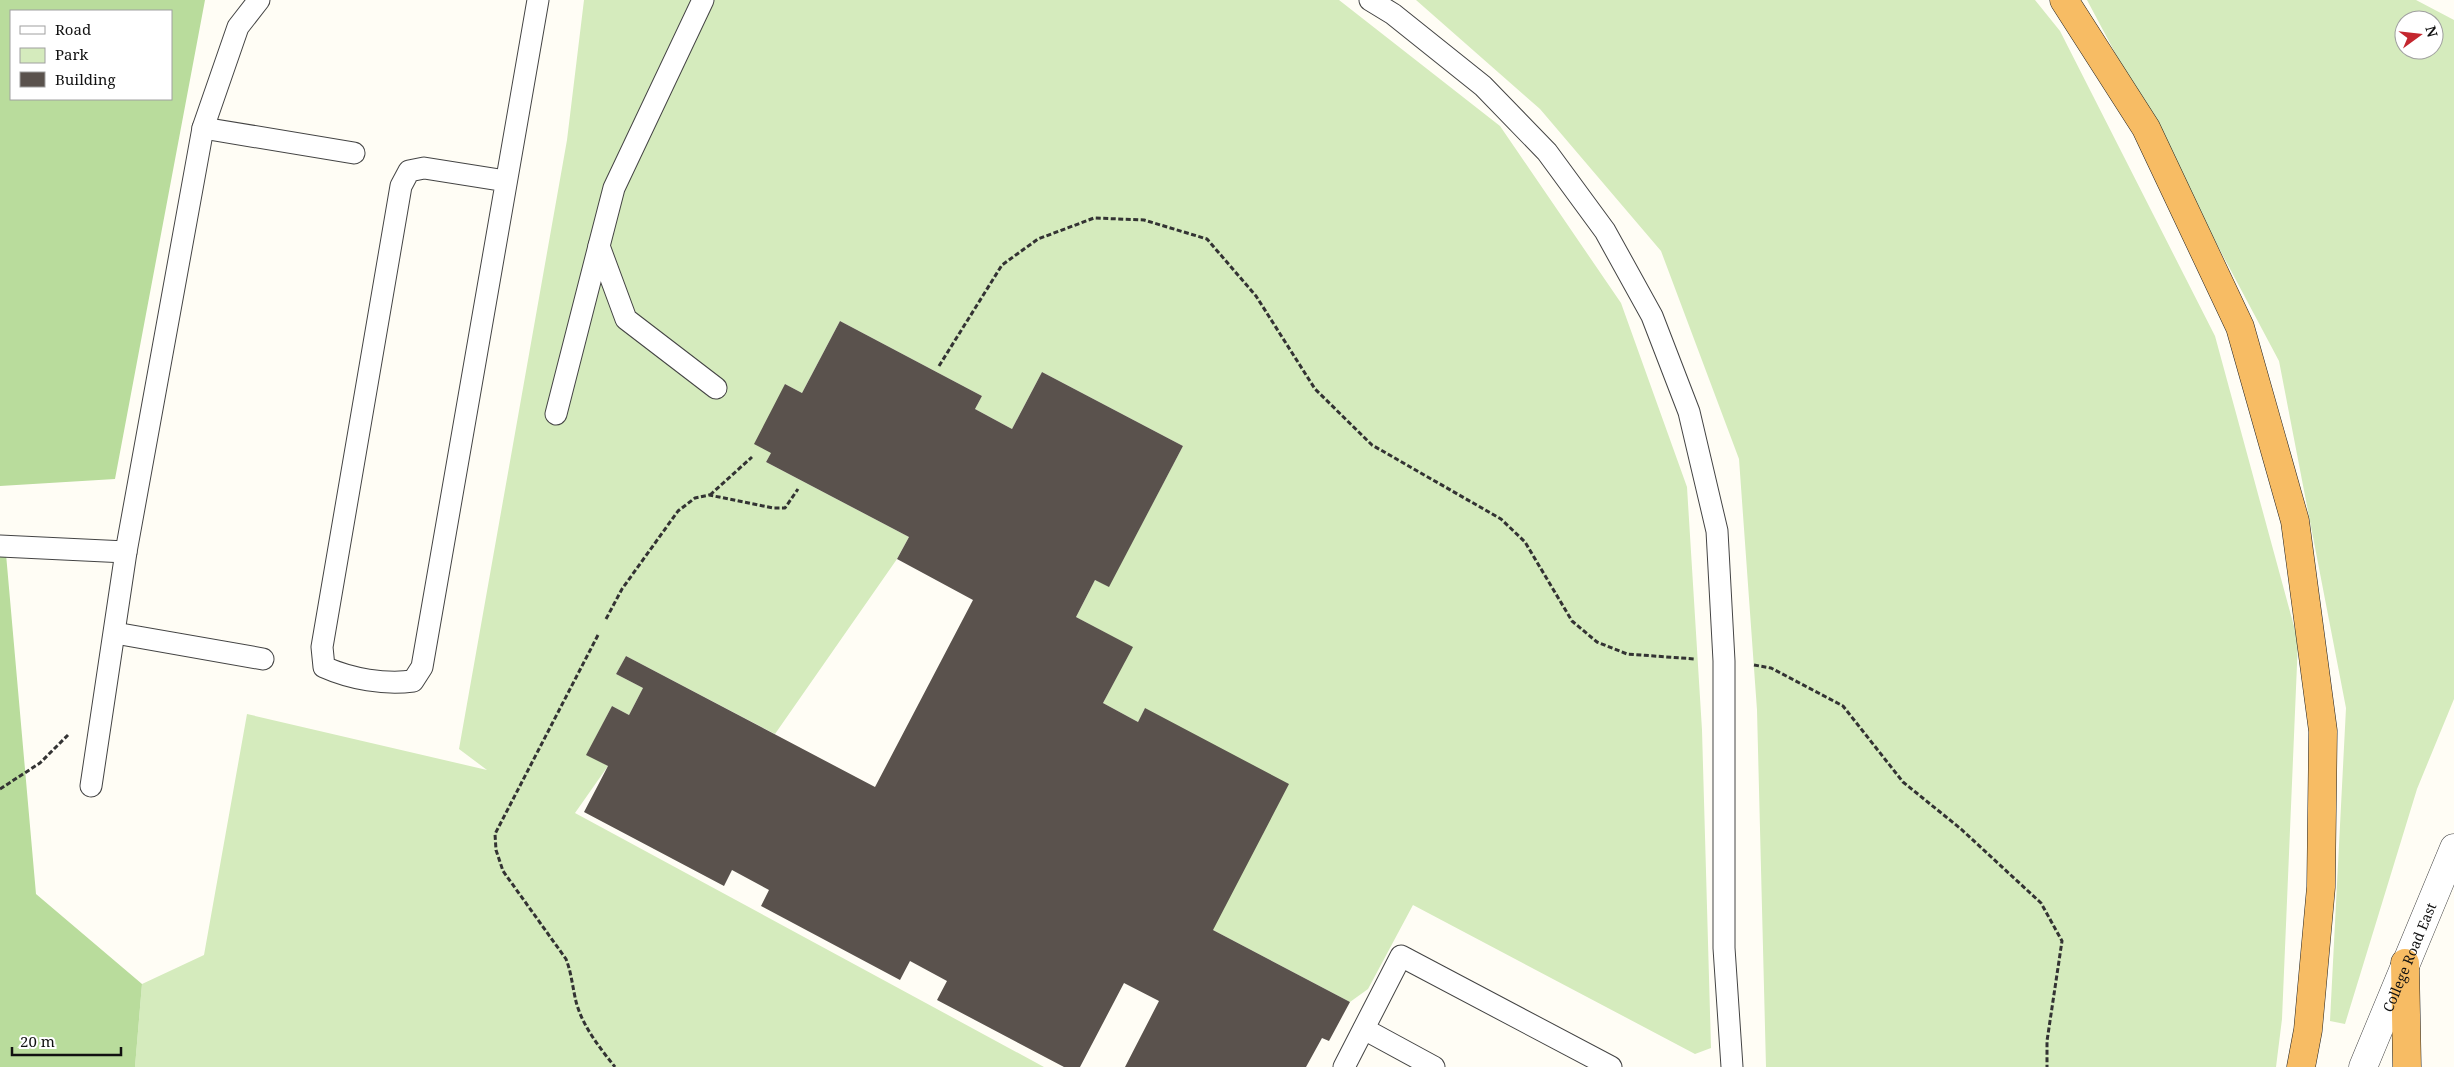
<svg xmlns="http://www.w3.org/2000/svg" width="2454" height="1067" viewBox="0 0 2454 1067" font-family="'Noto Serif',serif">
  <rect width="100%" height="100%" fill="#fffdf5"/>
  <!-- green -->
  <g fill="#d5ebbd" fill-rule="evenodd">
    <path d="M584,0h755l161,126 121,177 66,184 15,243 9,318 -16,6 -282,-149 -45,84 -18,13 -137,-72 -68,-222 -7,14 -35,-19 29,-56 -56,-30 19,-37 14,6 74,-140 -141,-74 -30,57 -37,-20 7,-13 -142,-75 -38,72 -17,-9 -14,69 -5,9 143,75 -12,22 -122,175 -149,-78 -10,18 27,14 -14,27 -17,-9 -25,48 21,12 -33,47 469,254h-909l7,-83 62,-29 43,-241 240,56 -28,-21 108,-609z"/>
    <path d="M1416,0h619l25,31 155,305 83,305 -16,378 -6,48h-510l-9,-357 -18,-251 -78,-208 -121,-142z"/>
    <path d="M2087,0h329l38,20v679l-37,90 -72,235 -15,-3 16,-313 -67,-347zM2404,20h30v30h-30z"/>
  </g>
  <!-- forest -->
  <g fill="#b9dc9c" fill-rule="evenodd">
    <path d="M0,0h205l-90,479 -115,7zM11,11h160v88h-160z"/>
    <path d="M0,554h6l30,340 106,90 -7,83h-135z"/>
  </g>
  <!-- building -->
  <path fill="#5a524d" d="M840,321l142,75 -7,13 37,20 30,-57 141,74 -74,141 -14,-7 -19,37 57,30 -30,56 35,19 7,-14 144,76 -76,146 137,72 -21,39 -7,-3 -16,29h-181l34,-66 -35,-18 -44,84h-16l-127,-67 10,-19 -37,-20 -10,19 -139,-74 8,-16 -37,-20 -8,16 -140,-74 24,-46 -22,-11 26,-49 17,9 14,-27 -27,-14 10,-18 249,131 98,-187 -76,-41 12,-22 -143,-75 5,-9 -17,-9 31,-60 17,9z"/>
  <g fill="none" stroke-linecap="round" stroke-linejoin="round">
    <!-- service casing -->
    <g stroke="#444" stroke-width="23">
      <g id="service">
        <path d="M703,0l-89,188 -15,58 27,73 90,69"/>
        <path d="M1370,0l23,14 90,72 64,66 58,79 47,85 37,96 28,119 7,130v287l8,119"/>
        <path d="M203,128l151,25"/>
        <path d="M506,181l-82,-13 -15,3 -8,15 -79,461 2,20c27,12 61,18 89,14l9,-14 116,-667"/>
        <path d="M556,414l43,-168"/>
        <path d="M0,546l126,6"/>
        <path d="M115,633l148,26"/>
        <path d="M91,786l35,-234 77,-424 35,-101 21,-27"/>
        <path d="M1364,1029l70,38"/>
        <path d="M1344,1067l57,-111 210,111"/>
      </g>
    </g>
    <!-- tertiary casing -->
    <g stroke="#444" stroke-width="29">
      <g id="tertiary">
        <path id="s1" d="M2363,1067l91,-219"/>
      </g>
    </g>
    <!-- trunk casing -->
    <g stroke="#222" stroke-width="29">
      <g id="trunk">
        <path d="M2064,0l82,128 94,199 55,194 28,210 -2,156 -13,143 -7,37"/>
        <path d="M2405,963l2,104"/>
      </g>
    </g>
    <!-- path -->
    <g stroke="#333" stroke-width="3" stroke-dasharray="5 2.5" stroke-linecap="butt">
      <path d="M939,366l63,-101 36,-26 56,-21 50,2 63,19 49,57 59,93 57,56 129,74 24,23 47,79 25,21 30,12 68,5"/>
      <path d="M710,495l42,-38"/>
      <path d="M606,619l16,-30 56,-78 17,-13 14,-3 64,13h12l13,-19"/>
      <path d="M598,635l-103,199 1,16 7,21 63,88c5,13 6,24 9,38 5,26 24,50 40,70"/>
      <path d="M1754,665l17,3 72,38 60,76 58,47 80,74 21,38 -15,100v26"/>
      <path d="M0,789l40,-26 28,-28"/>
    </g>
    <!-- service -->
    <use href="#service" stroke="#fff" stroke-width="21"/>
    <!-- tertiary -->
    <use href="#tertiary" stroke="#fff" stroke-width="28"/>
    <!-- trunk -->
    <use href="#trunk" stroke="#f7bc64" stroke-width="28"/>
  </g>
  <g text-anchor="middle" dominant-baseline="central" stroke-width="5" stroke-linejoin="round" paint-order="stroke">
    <!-- street labels -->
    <g font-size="14" fill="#111" stroke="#fff">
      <text stroke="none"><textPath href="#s1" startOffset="119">College Road East</textPath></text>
    </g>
  </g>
  <!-- legend -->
  <rect x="10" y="10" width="162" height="90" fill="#ffffff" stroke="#a0a0a0"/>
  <rect x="20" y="26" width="25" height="8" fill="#ffffff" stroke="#a0a0a0"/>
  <text x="55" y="35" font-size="15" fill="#111111">Road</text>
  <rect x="20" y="48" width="25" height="15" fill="#d5ebbd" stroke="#a0a0a0"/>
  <text x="55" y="60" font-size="15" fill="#111111">Park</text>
  <rect x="20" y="72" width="25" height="15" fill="#5a524d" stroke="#a0a0a0"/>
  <text x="55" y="85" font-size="15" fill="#111111">Building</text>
  <!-- north arrow -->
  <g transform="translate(2419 35) rotate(75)"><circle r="24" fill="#ffffff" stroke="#a0a0a0"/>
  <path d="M0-4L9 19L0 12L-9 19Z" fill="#c4262e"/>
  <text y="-8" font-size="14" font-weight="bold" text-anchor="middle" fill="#111111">N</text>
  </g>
  <!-- scale -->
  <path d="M12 1047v8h109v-8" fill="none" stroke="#111111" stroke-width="2.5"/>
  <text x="20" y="1047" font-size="15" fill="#111111" stroke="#ffffff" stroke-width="4" paint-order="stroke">20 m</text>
</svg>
